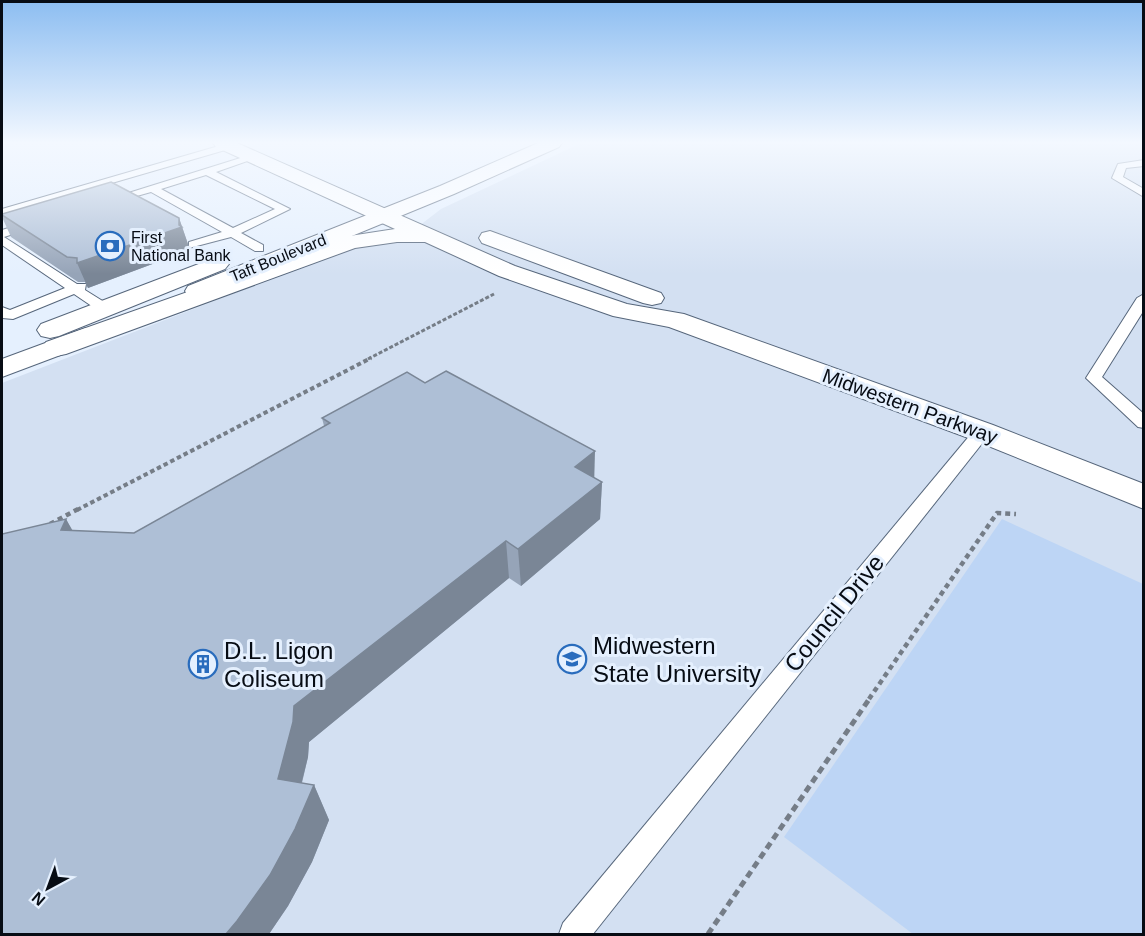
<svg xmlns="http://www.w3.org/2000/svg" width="1145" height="936" viewBox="0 0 1145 936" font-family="Arial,sans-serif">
  <rect width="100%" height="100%" fill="#e5f0fe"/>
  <!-- built -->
  <path fill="#d3e0f2" d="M581,143h562v791h-1141v-551l310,-120 61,-21 29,-3 39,-30z"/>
  <!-- green -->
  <path fill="#bdd5f5" d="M1002,519l141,65v350h-230l-129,-97z"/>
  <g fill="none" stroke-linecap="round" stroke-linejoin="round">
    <!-- service casing -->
    <g stroke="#56667b" stroke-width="2">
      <g id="service">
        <path d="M229,143l5,3 -2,2 -230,67v-6z"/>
        <path d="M250,155l9,2 -43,15 74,37 -49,24 22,12v6h-8l-24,-14 -42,11v-6l33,-10 -71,-40 -39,11 -6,-3zM206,175l69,34 -42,19 -72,-39z"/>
        <path d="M1144,160v6l-18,2 -3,9 21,12v8l-32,-19 6,-14z"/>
        <path d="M31,221l4,2v4l-31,10 73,47h9l-1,6 24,15v6h-10l-25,-17 -61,25 -11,-1v-11l8,3 55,-22 -63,-43v-15z"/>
        <path d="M1144,294v16l-42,67 42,37v14l-6,-1 -52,-49 51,-80z"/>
        <path d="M982,427l6,1 3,4 -3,4 -395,498h-34l4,-11 413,-495z"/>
      </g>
    </g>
    <!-- tertiary casing -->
    <g stroke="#56667b" stroke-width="2">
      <g id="tertiary">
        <path d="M538,143h24l-3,4 -105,47 -248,102 -9,2 -9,-2 -3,-5 3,-5 252,-100z"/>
        <path d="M217,257l8,2 4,5 -4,5 -166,67 -9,2 -9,-2 -4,-6 4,-6z"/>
        <path d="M86,328l9,2 4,6 -4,6 -93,35v-18z"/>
      </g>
    </g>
    <!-- secondary casing -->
    <g stroke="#56667b" stroke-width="2">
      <g id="secondary">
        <path d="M213,143h24l278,123 112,38 57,10 309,111 151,59v25l-173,-70 -302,-112 -56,-11 -114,-40 -74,-34h-28l-42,6 -289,106 -10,2 -10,-2 -4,-6 4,-6 297,-105 52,-8 -179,-82z"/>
        <path d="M490,231l171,62 3,5 -3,5 -9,2 -9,-2 -161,-60 -3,-5 3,-5z"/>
      </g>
    </g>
    <!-- path-far3 -->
    <path stroke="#757d87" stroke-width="3" stroke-dasharray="4 2" stroke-linecap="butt" d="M368,359l126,-65"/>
    <!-- path-far2 -->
    <path stroke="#757d87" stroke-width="4" stroke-dasharray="4.5 3" stroke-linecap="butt" d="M77,510l294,-152"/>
    <!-- path-far1 -->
    <g stroke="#757d87" stroke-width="4.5" stroke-dasharray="5 4" stroke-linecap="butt">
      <path d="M50,524l30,-16"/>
      <path d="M869,699l128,-186 19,1"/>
    </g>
    <!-- path -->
    <path stroke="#757d87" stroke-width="5" stroke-dasharray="7 4.5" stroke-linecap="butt" d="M708,934l162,-236"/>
    <!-- service -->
    <use href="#service" fill="#fff" fill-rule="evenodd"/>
    <!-- tertiary -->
    <use href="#tertiary" fill="#fff" fill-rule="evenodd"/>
    <!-- secondary -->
    <use href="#secondary" fill="#fff" fill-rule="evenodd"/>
  </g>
  <!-- wall -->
  <g fill="#96a4b8">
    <path d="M2,214l177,4 11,32 -102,38 -3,-6h-7l-67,-45 -9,-20z"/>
    <path d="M322,418l272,60 8,4 -2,37 -79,67 -12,-8 -200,164 -1,15 -6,26 12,2 15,35 -17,42 -24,44 -19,28h-267l64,-415 6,12 62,2 190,-107z"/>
  </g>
  <!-- shaded-wall -->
  <g fill="#7a8696">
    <path d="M179,218l11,32 -102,38 -11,-25 102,-38z"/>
    <path d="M595,451l-1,37 -19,-21z"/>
    <path d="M602,482l-2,37 -79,67 -3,-37z"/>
    <path d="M66,519l21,37 -26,-26z"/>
    <path d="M506,541l3,37 -200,164 -1,15 -14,56 -16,-34 16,-73z"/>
    <path d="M314,785l15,35 -17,42 -24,44 -19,28h-43z"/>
  </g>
  <!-- building -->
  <g fill="#aebfd6" stroke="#7a8696" stroke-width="1.5">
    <path d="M111,182l68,36v7l3,2 -105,36v-5l-10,-1 -65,-42v-1z"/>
    <path d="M446,371l149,80 -20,16 27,15 -84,67 -12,-8 -212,165 -1,16 -15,57 36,6 -19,44 -25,46 -33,46 -11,13h-224v-400l64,-15 -5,11 73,3 196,-110 -8,-5 85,-46 18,11z"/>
  </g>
  <!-- sky -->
  <linearGradient id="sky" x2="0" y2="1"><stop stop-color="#8cbdf1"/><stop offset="0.52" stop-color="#f3f8ff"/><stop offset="1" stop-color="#f3f8ff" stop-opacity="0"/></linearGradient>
  <rect width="1145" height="274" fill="url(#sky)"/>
  <!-- icons -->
  <defs>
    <g id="bank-ring" transform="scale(1.5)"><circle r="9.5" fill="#e5f0fe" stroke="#296cbd" stroke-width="1.5"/><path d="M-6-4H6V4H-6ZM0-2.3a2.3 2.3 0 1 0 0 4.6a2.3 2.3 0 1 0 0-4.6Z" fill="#296cbd"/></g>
    <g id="university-ring" transform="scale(1.5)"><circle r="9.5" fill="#e5f0fe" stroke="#296cbd" stroke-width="1.5"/><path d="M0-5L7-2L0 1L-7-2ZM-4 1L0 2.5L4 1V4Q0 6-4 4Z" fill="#296cbd"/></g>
    <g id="building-ring" transform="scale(1.5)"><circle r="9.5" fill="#e5f0fe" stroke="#296cbd" stroke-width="1.5"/><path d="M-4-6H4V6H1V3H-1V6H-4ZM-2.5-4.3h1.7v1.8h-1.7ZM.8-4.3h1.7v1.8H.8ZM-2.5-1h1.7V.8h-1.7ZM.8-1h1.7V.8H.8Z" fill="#296cbd"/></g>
  </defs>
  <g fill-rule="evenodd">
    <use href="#bank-ring" x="110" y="246"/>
    <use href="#university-ring" x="572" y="659"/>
    <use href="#building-ring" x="203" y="664"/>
  </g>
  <g text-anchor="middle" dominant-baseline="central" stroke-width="6" stroke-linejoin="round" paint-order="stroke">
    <!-- far-poi labels -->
    <g font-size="16" fill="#070c14" stroke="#e5f0fe" text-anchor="start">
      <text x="131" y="237">First<tspan x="131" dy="18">National Bank</tspan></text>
    </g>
    <!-- far-street labels -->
    <g font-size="16" fill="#070c14" stroke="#e5f0fe">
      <text transform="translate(278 258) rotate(-22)">Taft Boulevard</text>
    </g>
    <!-- street labels -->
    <g font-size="20" fill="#070c14" stroke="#e5f0fe">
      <text transform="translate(910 406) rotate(20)">Midwestern Parkway</text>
    </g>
    <!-- near-street labels -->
    <g font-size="24" fill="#070c14" stroke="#e5f0fe">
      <text transform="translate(834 613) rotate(-51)">Council Drive</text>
    </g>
    <!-- near-poi labels -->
    <g font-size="24" fill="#070c14" stroke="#e5f0fe" text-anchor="start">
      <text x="593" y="645">Midwestern<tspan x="593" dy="28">State University</tspan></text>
      <text x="224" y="650">D.L. Ligon<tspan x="224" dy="28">Coliseum</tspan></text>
    </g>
  </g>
  <!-- border -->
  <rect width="1145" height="936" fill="none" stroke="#070c14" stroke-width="6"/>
  <!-- north arrow -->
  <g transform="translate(48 888) rotate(221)" stroke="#e5f0fe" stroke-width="4.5" paint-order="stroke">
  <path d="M0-4.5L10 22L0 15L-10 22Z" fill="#070c14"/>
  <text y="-9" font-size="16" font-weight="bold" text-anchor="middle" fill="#070c14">N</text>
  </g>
</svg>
